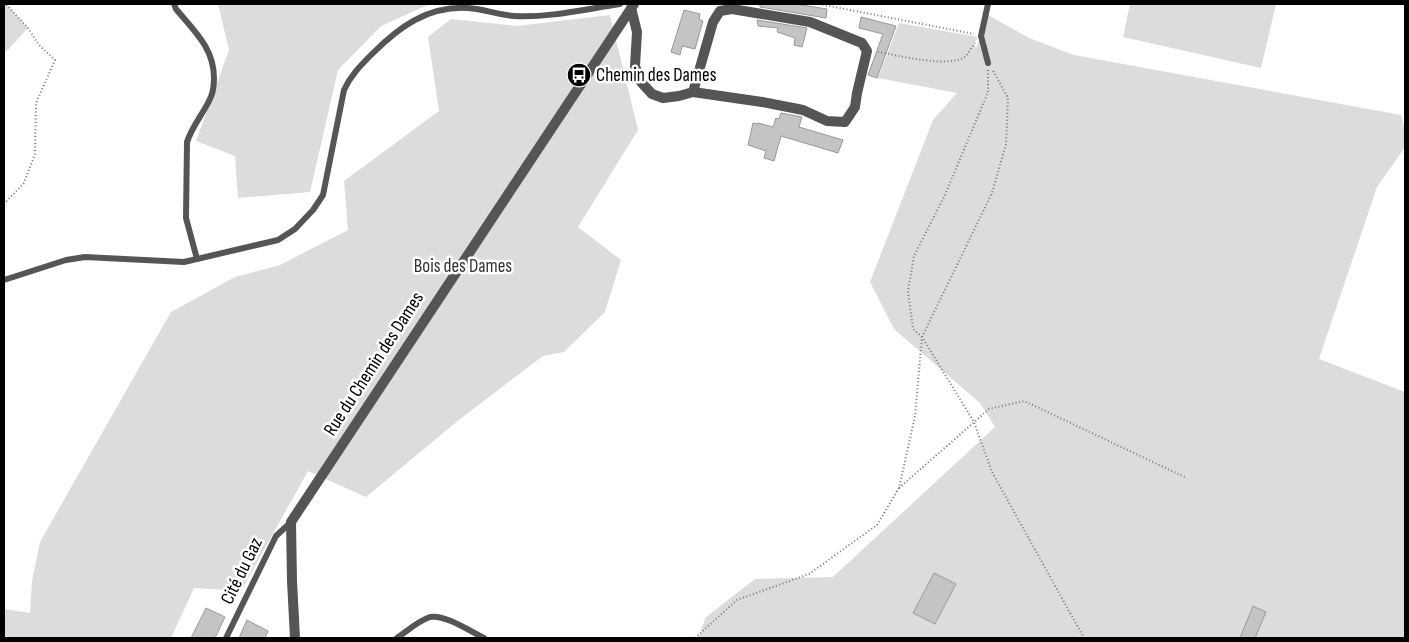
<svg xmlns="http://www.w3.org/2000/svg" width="1409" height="642" viewBox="0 0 1409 642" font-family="'Sofia Sans Condensed',sans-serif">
  <rect width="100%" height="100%" fill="#fff"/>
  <!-- green -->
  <g fill="#dcdcdc">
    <path d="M4,4h2l22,24 -24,26z"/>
    <path d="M218,4h212l-49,22 -43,44 -28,122 -72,6 -3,-42 -39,-15 33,-91z"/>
    <path d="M1130,4h146l-15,64 -138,-31z"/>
    <path d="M986,14l43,24 45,17 327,60 4,15v17l-28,40 -58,172 86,33v246h-707l8,-21 49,-38 78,-2 162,-150 -15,-24 -86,-74 -24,-47 63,-162 24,-27 -79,-15 21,-55 79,14 -4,7 2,4 5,-12z"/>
    <path d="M610,15l28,115 -60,97 43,33 -16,52 -41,40 -21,4 -83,63 -94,78 -58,-26 -67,120 -47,-3 -23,50h-167v-29l26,4 2,-32 8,-39 131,-230 64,-35 45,-12 68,-35 -4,-49 95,-70 -11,-74 23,-18 66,7z"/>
  </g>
  <!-- building -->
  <g fill="#c4c4c4" stroke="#999">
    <path d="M760,4h35l32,5 -1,9 -66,-11z"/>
    <path d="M684,10l16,4 -1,5 4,2 -8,28 -13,-3 -2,9 -9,-3z"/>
    <path d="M861,17l35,9 -19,52 -9,-3 15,-41 -24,-6z"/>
    <path d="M757,20l50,8 -5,19 -8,-2 1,-7 -18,-6 1,-4 -20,-2z"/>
    <path d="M781,113l21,4 -3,10 44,13 -5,13 -57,-17 -7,25 -10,-3 2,-7 -18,-6 5,-22 5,1v-1l15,4 3,-9 3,1z"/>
    <path d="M934,573l22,11 -21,40 -22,-11z"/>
    <path d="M1253,606l13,6 -11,26h-15z"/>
    <path d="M206,608l19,9 -10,21h-24z"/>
    <path d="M247,620l21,11 -3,7h-26z"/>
  </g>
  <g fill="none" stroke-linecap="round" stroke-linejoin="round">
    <!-- path -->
    <g stroke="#777" stroke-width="2" stroke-dasharray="1 2.5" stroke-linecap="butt">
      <path d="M819,4l155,30"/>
      <path d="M878,52c19,3 73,17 88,4 3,-4 6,-9 9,-13"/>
      <path d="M988,70v22l-43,103 -31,61 -6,35 5,38 9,8 52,85 18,50 92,166"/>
      <path d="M4,204l20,-21 11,-29 1,-51 19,-43 -16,-15 -11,-17 -22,-24"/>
      <path d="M899,488l90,-79 35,-8 163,77"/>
      <path d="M695,638l42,-38 72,-26 68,-49 22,-37 16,-72 7,-79 70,-144 14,-49 2,-46 -16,-29"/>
    </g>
    <!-- lane -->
    <g stroke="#555" stroke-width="6">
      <path d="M174,4l2,5c18,22 38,39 38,69 0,8 -1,16 -5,23 -7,14 -17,26 -22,41l-1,76 11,41"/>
      <path d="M988,63l-7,-27 7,-32"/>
      <path d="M4,280l62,-20 19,-3 99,5 94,-22 17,-11 18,-19 10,-15 21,-105c7,-15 16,-24 28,-36 27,-27 55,-48 96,-46 16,1 31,7 46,8 35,2 72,-7 106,-12"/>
      <path d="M226,638l50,-102 15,-14"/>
      <path d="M397,638c10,-7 21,-17 33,-21 15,-3 41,15 54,21"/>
    </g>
    <!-- street -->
    <g stroke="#555" stroke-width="10">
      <path d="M631,8l6,24 -2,34 6,16 11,12 11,4 16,-2 14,-4 69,10 41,8 24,11 18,1 10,-15 2,-14 10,-42 -5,-8 -52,-21 -78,-13 -12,2 -7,11 -20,70"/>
      <path d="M295,638l-3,-57 -1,-59 343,-518"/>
    </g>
  </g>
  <!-- icons -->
  <defs>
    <g id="bus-disc" transform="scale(1.25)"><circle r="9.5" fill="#000" stroke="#fff"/><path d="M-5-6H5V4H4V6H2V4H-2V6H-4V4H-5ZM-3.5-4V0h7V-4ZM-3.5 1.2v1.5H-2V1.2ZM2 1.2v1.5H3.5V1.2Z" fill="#fff"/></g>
  </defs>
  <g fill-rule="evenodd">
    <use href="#bus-disc" x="579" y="75"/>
  </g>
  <g text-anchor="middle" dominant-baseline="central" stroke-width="5" stroke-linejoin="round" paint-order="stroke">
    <!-- poi labels -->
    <g font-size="19" fill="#000" stroke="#fff" text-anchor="start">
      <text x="596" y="75">Chemin des Dames</text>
    </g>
    <!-- park labels -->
    <g font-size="19" fill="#333" stroke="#fff">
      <text x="463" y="266">Bois des Dames</text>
    </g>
    <!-- street labels -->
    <g font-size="19" fill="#000" stroke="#fff">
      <text transform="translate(374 364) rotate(-57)">Rue du Chemin des Dames</text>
      <text transform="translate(242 571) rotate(-64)">Cité du Gaz</text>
    </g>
  </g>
  <!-- border -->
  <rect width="1409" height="642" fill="none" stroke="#000000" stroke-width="10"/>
</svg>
